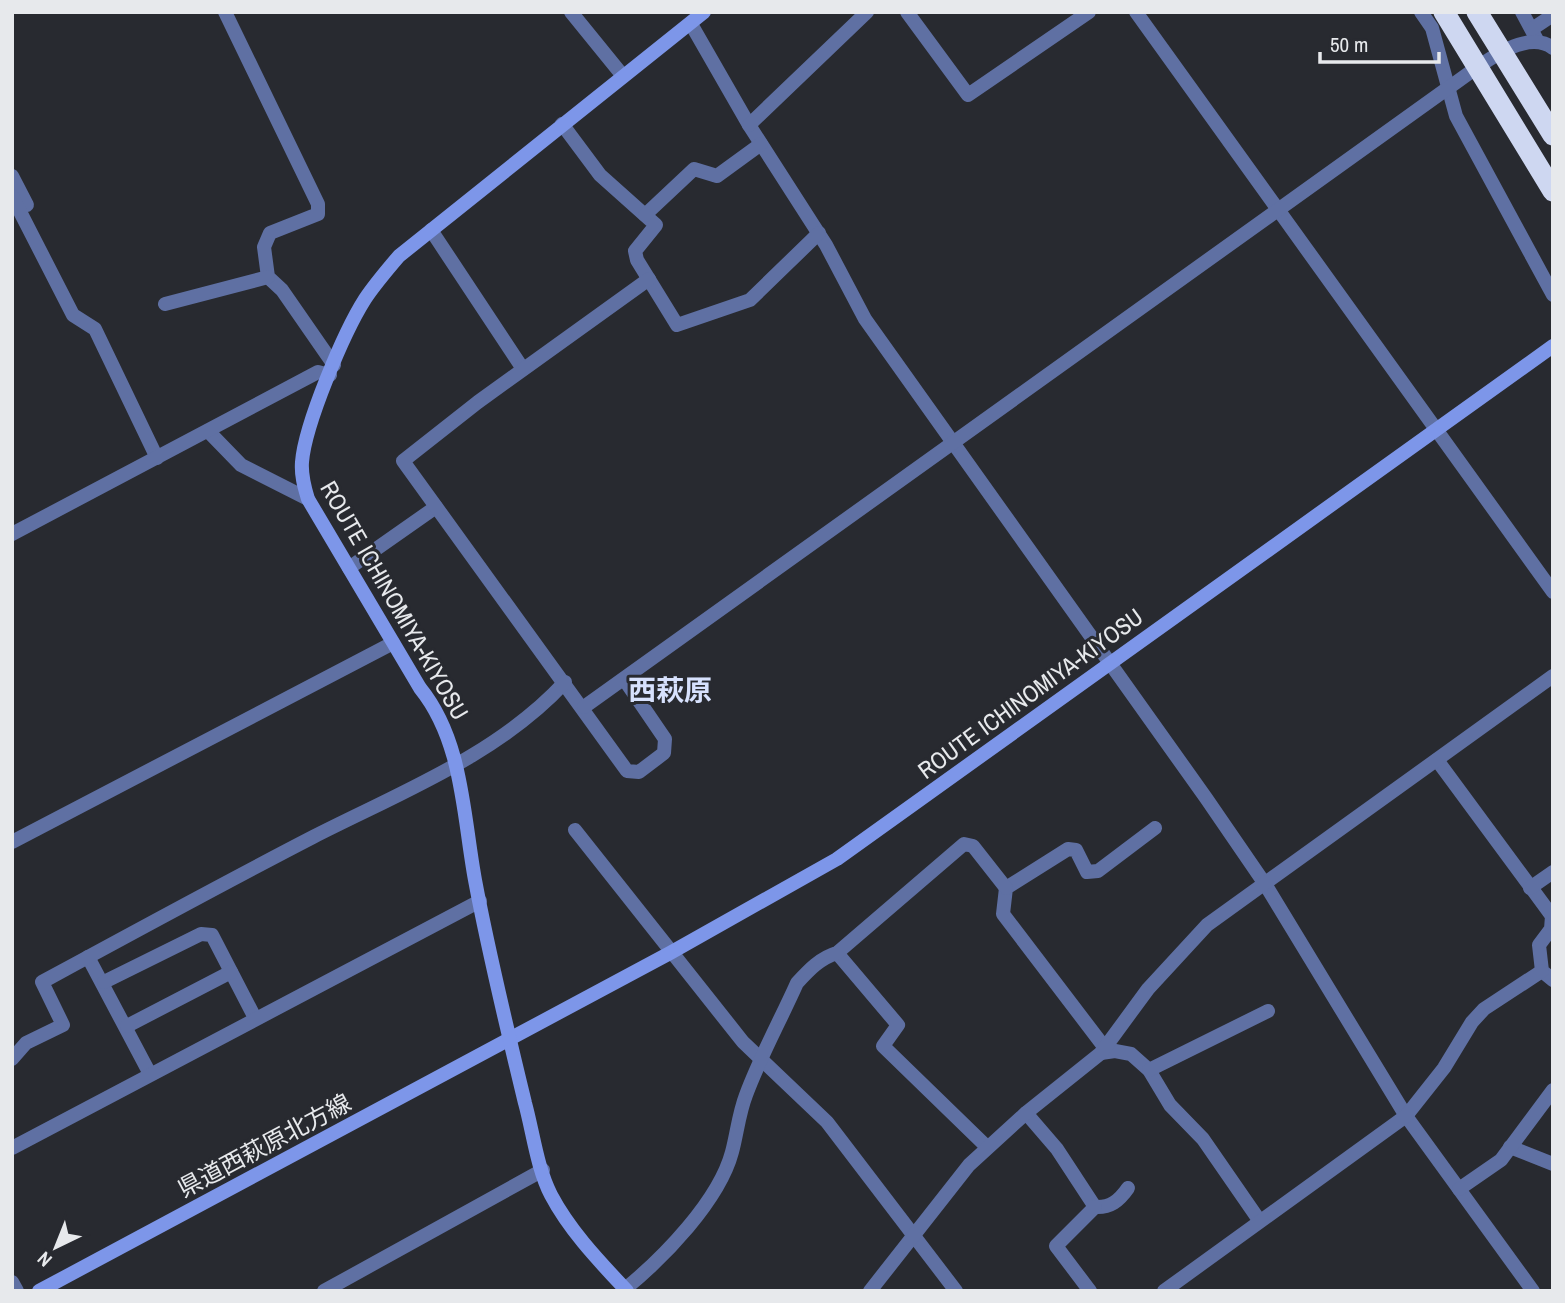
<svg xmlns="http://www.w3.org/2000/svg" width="1565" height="1303" viewBox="0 0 1565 1303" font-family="'Archivo Narrow','Noto Sans JP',sans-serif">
  <rect width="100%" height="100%" fill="#282a30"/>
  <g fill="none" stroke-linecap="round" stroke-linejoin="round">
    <!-- path -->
    <path stroke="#8b8d92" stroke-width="2.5" stroke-dasharray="5 3.5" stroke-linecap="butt" d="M12,658v19"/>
    <!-- street -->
    <g stroke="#5f70a3" stroke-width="14">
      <path d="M225,12l93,192v10l-48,19 -6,14 4,30 14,13 52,75"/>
      <path d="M571,12l52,64"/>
      <path d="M907,12l61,83 121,-83"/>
      <path d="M1136,12l417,580"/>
      <path d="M1421,12l11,16 24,88 97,179"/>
      <path d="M1522,12l15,28"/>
      <path d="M691,24l58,101 77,120 39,74 341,479 59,86 141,232 127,175"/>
      <path d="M1532,29l21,-14"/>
      <path d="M562,124l38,51 56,50 -21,26 2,9 40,65 73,-25 69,-67"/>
      <path d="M749,125l118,-113"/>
      <path d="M12,176l15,29"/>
      <path d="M12,196l61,119 22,14 62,129"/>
      <path d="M645,215l49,-46 23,7 44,-32"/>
      <path d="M431,230l92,139"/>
      <path d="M165,304l103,-27"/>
      <path d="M208,431l33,34 67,34"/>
      <path d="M12,534l306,-162 12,3"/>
      <path d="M349,568l87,-61"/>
      <path d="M624,679l41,60 -1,14 -25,19 -12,-1 -224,-310 75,-59 171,-123"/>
      <path d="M584,707l864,-619c26,-17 75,-62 105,-40"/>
      <path d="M1437,760l115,156 -1,13 -12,16 3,26 11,9"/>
      <path d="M575,830l168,212 84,80 129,169"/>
      <path d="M12,842l381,-199"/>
      <path d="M1530,888l23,-16"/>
      <path d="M837,953l61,72 -15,21 104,101"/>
      <path d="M88,957l62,117"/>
      <path d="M104,982l97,-48 11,1 43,83"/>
      <path d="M127,1026l104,-54"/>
      <path d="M1105,1048l-102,-134 3,-26 62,-39 8,1 11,22 11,-1 57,-43"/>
      <path d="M1101,1053l14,-2 16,3 18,16 21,35 33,34 56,81"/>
      <path d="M12,1059l14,-16 37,-18 -21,-43c90,-49 180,-98 271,-145 86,-44 185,-82 252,-155"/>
      <path d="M1149,1070l119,-59"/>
      <path d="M1026,1113l31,36 38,58c15,1 24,-6 33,-19"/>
      <path d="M1510,1147l43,17"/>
      <path d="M12,1148l468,-247"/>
      <path d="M1459,1189l42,-29 52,-70"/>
      <path d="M12,1282l5,9"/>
      <path d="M625,1289c38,-31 94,-88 107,-137 5,-19 7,-39 14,-57 14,-38 34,-74 51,-112 12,-13 23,-25 40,-30l127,-109 9,2 33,42"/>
      <path d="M324,1291l219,-121"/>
      <path d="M870,1291l99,-126 57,-52 75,-60 47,-64 59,-64 346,-249"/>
      <path d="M1090,1291l-34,-45 39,-39"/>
      <path d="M1164,1291l242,-175 38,-48 28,-46 12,-13 58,-38"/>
    </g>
    <!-- secondary -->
    <g stroke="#7d96e9" stroke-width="14">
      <path d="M39,1291l631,-338 167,-94 716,-513"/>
      <path d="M627,1291c-28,-30 -57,-60 -76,-96 -14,-27 -18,-63 -26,-92 -18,-74 -36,-148 -50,-223 -12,-65 -12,-139 -55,-192l-112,-189c-4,-13 -7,-24 -6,-37 3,-38 42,-130 63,-163 10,-15 22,-29 34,-43l305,-244"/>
    </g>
    <!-- highway -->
    <g stroke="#ced7f1" stroke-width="21">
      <path d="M1444,12l109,179"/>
      <path d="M1477,12l76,123"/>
    </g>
  </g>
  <g text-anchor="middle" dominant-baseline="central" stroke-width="6" stroke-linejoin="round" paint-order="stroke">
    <!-- street labels -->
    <g font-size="24" fill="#e7e9ec" stroke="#282a30">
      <text transform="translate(395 600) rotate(60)">ROUTE ICHINOMIYA-KIYOSU</text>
      <text transform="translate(1030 693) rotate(-36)">ROUTE ICHINOMIYA-KIYOSU</text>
      <text transform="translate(264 1145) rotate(-28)">県道西萩原北方線</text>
    </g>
    <!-- quarter labels -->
    <g font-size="28" font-weight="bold" fill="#d7e1fd" stroke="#282a30">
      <text x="670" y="690">西萩原</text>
    </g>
  </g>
  <!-- border -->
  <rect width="1565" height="1303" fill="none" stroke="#e7e9ec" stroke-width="28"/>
  <!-- north arrow -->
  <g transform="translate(56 1247) rotate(223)" stroke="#282a30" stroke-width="5" paint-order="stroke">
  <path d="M0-5L12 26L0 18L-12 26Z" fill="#e7e9ec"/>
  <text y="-10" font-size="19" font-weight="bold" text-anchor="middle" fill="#e7e9ec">N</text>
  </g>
  <!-- scale -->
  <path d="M1320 52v10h119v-10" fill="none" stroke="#e7e9ec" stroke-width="3.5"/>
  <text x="1330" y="52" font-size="21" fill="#e7e9ec" stroke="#282a30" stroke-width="5" paint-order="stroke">50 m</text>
</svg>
